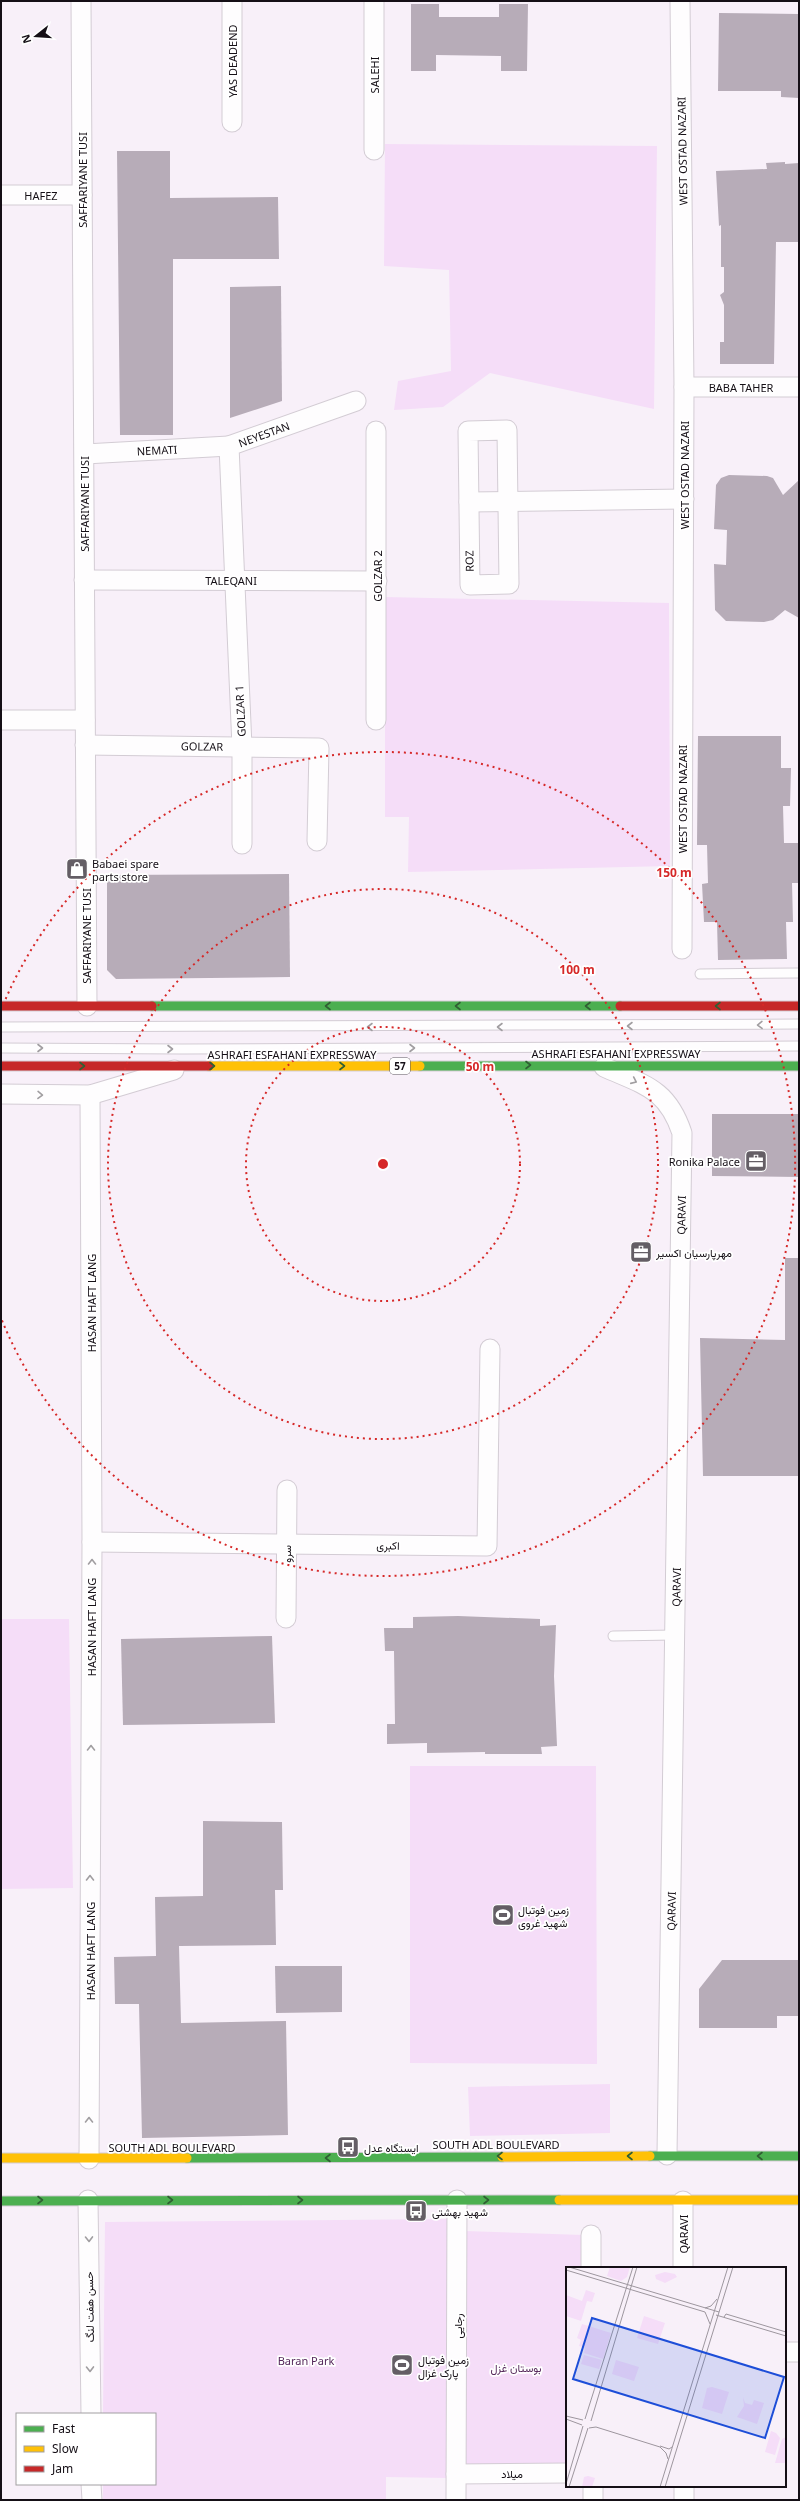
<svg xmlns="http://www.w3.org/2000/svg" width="800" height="2501" viewBox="0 0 800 2501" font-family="'Noto Sans',Vazirmatn,sans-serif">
  <rect width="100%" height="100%" fill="#f8f0f9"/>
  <!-- green -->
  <g fill="#f5ddf8">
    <path d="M385,144l272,2 -3,263 -164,-36 -47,34 -49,3 4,-29 53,-10 -2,-101 -65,-4z"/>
    <path d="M385,597l284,6 1,263 -262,6 1,-55h-24z"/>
    <path d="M1,1619h68l4,269 -72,1z"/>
    <path d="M410,1766h186l1,298 -187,-1z"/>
    <path d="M610,2084v49l-140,3 -2,-49z"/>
    <path d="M447,2219v259l-61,-1v23h-283v-16h52v-70h-52l2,-192z"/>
    <path d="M465,2231l118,4v33h-16v199l-103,-1z"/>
  </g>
  <!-- building -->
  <g fill="#b7acb8">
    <path d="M411,4h28v13h60v-13h29l-1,67h-26v-15l-65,-1v16h-25z"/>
    <path d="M719,13l80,1v84l-18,-1v-6h-63z"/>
    <path d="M117,151h53v47l108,-1 1,62h-106v176h-53z"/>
    <path d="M785,162v2l14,-1v79h-23l-2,122h-54v-22h4v-37l-4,-10 4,-3v-25h-3v-42l-2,1 -3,-55 51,-2 -1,-6z"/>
    <path d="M281,286l1,115 -52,17v-131z"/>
    <path d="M729,475l38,1 6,2 10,17 16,-15v138l-14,-8 -12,10 -9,2 -38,-1 -11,-11 -1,-46 12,1 1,-35 -13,-1 2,-44 5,-7z"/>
    <path d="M698,736h83v32h10l-1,38h-7l1,37h15v40h-7l1,39h-7l1,37 -69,1 -1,-38h-13l-2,-38 6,-1 -1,-38h-10z"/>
    <path d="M289,874l1,103 -174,2 -9,-9v-95z"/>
    <path d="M712,1114h87v63l-87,-1z"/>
    <path d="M785,1258h14v218h-96l-3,-138 85,2z"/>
    <path d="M458,1616l82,3v7l16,-1 -2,51 3,70 -16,1 1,7h-57v-2l-58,1v-10l-40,1v-20h8l-1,-73h-9l-1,-23h29v-11z"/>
    <path d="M272,1636l3,87 -152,2 -2,-86z"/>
    <path d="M203,1821l79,1 1,68h-8l1,55 -97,1 2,77 105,-2 2,114 -146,3 -3,-134h-24l-1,-47 42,-1 -1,-59 48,-1z"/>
    <path d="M722,1960h77v56h-22v12h-78v-39z"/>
    <path d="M275,1966h67v46l-66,1z"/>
  </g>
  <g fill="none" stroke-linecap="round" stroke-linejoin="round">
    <!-- lane casing -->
    <g stroke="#d3ccd4" stroke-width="11">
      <g id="lane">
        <path d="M700,974l99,-1"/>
        <path d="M1,1027l798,-3"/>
        <path d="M1,1048l181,1 617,-3"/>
        <path d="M613,1636l62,-1"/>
      </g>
    </g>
    <!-- street casing -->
    <g stroke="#d3ccd4" stroke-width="21">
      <g id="street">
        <path d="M81,1l6,1005"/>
        <path d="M680,1l4,386 -2,562"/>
        <path d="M232,122v-121"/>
        <path d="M374,150v-149"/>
        <path d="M1,195h81"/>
        <path d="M684,387h115"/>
        <path d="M507,430l2,154 -39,1 -2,-154z"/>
        <path d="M376,431v289"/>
        <path d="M85,454l144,-8"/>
        <path d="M469,502l215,-3"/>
        <path d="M84,580l293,1"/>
        <path d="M1,720h84"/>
        <path d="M85,745l234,3 -2,93"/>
        <path d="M242,844v-97l-13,-301 127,-45"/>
        <path d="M604,1067c40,18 63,21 78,66l-15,1022"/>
        <path d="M1,1094l89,1 84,-25"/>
        <path d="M92,1542l395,4 3,-197"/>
        <path d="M286,1618l1,-128"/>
        <path d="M89,2159l3,-617 -2,-447"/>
        <path d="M88,2200l3,214"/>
        <path d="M683,2201v67"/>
        <path d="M591,2235v33"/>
        <path d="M785,2352h14"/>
        <path d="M456,2474l111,-1"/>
        <path d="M91,2484l1,16"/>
        <path d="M684,2486v14"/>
        <path d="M456,2500l1,-300"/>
        <path d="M593,2500v-14"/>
      </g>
    </g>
    <!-- fast casing -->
    <g stroke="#d3ccd4" stroke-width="11">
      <g id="fast">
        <path d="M152,1006h468"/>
        <path d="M420,1066h379"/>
        <path d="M650,2156h149"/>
        <path d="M187,2158l315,-1"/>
        <path d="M1,2201l558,-1"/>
      </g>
    </g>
    <!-- slow casing -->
    <g stroke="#d3ccd4" stroke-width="11">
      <g id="slow">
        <path d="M209,1066h211"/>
        <path d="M502,2157l148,-1"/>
        <path d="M1,2158h186"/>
        <path d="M559,2200h240"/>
      </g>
    </g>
    <!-- jam casing -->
    <g stroke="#d3ccd4" stroke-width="11">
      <g id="jam">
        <path d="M1,1006h151"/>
        <path d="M620,1006h179"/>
        <path d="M1,1066h208"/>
      </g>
    </g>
    <!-- lane -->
    <use href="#lane" stroke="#fefdfe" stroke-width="9"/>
    <!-- street -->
    <use href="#street" stroke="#fefdfe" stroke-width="19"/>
    <!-- fast -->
    <use href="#fast" stroke="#4caf50" stroke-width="9"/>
    <!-- slow -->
    <use href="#slow" stroke="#ffc107" stroke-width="9"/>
    <!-- jam -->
    <use href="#jam" stroke="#c62828" stroke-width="9"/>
  </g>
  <!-- one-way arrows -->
  <defs><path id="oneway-chevron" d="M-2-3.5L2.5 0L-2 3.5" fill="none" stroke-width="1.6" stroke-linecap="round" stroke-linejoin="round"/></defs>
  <g stroke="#305f33">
    <use href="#oneway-chevron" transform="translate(328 1006) rotate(180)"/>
    <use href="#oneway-chevron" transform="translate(458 1006) rotate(180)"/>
    <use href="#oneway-chevron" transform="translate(588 1006) rotate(180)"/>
    <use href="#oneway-chevron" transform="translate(718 1006) rotate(180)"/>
    <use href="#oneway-chevron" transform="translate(528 1065)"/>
    <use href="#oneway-chevron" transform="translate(82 1066)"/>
    <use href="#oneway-chevron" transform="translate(212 1066)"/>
    <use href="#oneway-chevron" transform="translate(342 1066)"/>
    <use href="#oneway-chevron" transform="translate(500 2156) rotate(180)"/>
    <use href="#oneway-chevron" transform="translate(630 2156) rotate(180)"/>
    <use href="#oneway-chevron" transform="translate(760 2156) rotate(-180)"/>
    <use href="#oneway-chevron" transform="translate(328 2158) rotate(180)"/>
    <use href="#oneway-chevron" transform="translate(40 2200)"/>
    <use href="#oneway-chevron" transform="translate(170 2200)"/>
    <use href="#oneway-chevron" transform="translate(300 2200)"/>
    <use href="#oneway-chevron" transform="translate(486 2200)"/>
  </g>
  <g stroke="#a19ea1">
    <use href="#oneway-chevron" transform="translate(760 1025) rotate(179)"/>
    <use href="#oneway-chevron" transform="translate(630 1026) rotate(180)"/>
    <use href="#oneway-chevron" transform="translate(370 1027) rotate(180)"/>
    <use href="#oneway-chevron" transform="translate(500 1027) rotate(180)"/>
    <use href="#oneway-chevron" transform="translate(40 1048)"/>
    <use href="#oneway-chevron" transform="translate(412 1048)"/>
    <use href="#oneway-chevron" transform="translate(170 1049)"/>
    <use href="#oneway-chevron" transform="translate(634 1081) rotate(24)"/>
    <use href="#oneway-chevron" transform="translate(40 1095) rotate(1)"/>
    <use href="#oneway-chevron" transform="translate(92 1562) rotate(-90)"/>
    <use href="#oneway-chevron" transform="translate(91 1748) rotate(-90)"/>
    <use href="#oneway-chevron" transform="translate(90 1878) rotate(-90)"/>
    <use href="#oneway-chevron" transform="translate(89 2120) rotate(-90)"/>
    <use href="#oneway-chevron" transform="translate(89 2239) rotate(89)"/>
    <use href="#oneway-chevron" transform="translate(90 2369) rotate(89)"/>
  </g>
  <!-- distance rings -->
  <g fill="none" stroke="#d62828" stroke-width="2" stroke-dasharray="2 4">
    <circle cx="383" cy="1164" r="137"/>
    <circle cx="383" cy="1164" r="275"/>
    <path d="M1 1010A412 412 0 1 1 1 1318"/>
  </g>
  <!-- icons -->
  <defs>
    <g id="shop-square" transform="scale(1.15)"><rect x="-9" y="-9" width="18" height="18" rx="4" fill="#645e65" stroke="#fff"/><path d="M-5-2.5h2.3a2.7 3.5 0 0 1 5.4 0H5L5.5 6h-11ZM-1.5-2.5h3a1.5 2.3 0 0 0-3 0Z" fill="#fff"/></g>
    <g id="office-square" transform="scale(1.15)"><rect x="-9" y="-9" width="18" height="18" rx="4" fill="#645e65" stroke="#fff"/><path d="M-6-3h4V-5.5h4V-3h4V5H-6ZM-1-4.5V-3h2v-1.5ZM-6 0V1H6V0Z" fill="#fff"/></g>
    <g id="stadium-square" transform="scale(1.15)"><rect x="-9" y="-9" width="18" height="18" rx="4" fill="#645e65" stroke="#fff"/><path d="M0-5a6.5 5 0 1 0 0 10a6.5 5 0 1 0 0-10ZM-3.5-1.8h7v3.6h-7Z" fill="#fff"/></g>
    <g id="bus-square" transform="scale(1.15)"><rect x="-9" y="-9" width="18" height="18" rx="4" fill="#645e65" stroke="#fff"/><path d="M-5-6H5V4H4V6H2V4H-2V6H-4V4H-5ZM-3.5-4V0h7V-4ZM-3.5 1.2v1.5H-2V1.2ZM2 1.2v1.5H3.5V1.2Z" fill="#fff"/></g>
  </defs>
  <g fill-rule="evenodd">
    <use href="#shop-square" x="77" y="869"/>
    <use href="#office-square" x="756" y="1161"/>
    <use href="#office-square" x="641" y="1252"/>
    <use href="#stadium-square" x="503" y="1915"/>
    <use href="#bus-square" x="348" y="2147"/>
    <use href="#bus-square" x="416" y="2211"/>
    <use href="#stadium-square" x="402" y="2365"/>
  </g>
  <g text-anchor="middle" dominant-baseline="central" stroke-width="3.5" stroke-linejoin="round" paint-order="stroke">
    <!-- shield labels -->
    <rect fill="#fff" stroke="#5b575c" stroke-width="1" x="390" y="1058" width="20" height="16" rx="3"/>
    <g font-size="10" font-weight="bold" fill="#150f16">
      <text x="400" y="1066">57</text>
    </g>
    <!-- street labels -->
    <g font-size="11" fill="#150f16" stroke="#fff">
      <text transform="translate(232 61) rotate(-90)">YAS DEADEND</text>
      <text transform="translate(374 75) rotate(-90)">SALEHI</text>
      <text transform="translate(682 151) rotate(-91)">WEST OSTAD NAZARI</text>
      <text transform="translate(82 180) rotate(-90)">SAFFARIYANE TUSI</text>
      <text x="41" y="195">HAFEZ</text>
      <text x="741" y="387">BABA TAHER</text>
      <text transform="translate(264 434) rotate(-20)">NEYESTAN</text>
      <text transform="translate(157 450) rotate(-3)">NEMATI</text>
      <text transform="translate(684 475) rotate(-90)">WEST OSTAD NAZARI</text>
      <text transform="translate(84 504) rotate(-90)">SAFFARIYANE TUSI</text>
      <text transform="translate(469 561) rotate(-91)">ROZ</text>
      <text transform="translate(377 576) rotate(-90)">GOLZAR 2</text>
      <text x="231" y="580">TALEQANI</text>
      <text transform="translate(240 711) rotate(-93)">GOLZAR 1</text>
      <text transform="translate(202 746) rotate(1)">GOLZAR</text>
      <text transform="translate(682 799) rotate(-90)">WEST OSTAD NAZARI</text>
      <text transform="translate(86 936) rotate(-90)">SAFFARIYANE TUSI</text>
      <text x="616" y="1053">ASHRAFI ESFAHANI EXPRESSWAY</text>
      <text x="292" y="1054">ASHRAFI ESFAHANI EXPRESSWAY</text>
      <text transform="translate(681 1215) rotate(-89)">QARAVI</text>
      <text transform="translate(91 1303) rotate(-90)">HASAN HAFT LANG</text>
      <text transform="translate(388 1545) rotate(1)">اکبری</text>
      <text transform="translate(286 1554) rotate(-90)">سرو</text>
      <text transform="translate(676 1587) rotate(-89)">QARAVI</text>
      <text transform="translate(91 1627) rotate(-90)">HASAN HAFT LANG</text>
      <text transform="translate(671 1911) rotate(-89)">QARAVI</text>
      <text transform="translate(90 1951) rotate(-90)">HASAN HAFT LANG</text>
      <text x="496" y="2144">SOUTH ADL BOULEVARD</text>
      <text x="172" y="2147">SOUTH ADL BOULEVARD</text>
      <text transform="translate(683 2234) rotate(-90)">QARAVI</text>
      <text transform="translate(89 2307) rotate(-91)">حسن هفت لنگ</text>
      <text transform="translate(457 2326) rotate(-90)">رجایی</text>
      <text x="512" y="2473">میلاد</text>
    </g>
    <!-- poi labels -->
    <g font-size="11" fill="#150f16" stroke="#fff" text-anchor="start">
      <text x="92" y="863">Babaei spare<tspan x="92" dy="13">parts store</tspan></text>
      <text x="740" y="1161" text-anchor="end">Ronika Palace</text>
      <text x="656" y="1252">مهرپارسیان اکسیر</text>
      <text x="518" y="1909">زمین فوتبال<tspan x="518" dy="13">شهید غروی</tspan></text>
      <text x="364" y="2147">ایستگاه عدل</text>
      <text x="432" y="2211">شهید بهشتی</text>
      <text x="418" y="2359">زمین فوتبال<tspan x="418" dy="13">پارک غزال</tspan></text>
    </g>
    <!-- park labels -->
    <g font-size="11" fill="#55285b" stroke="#fff">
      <text x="306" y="2360">Baran Park</text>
      <text x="516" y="2367">بوستان غزل</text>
    </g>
  </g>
  <!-- overview -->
  <g transform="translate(566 2267)">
    <rect width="220" height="220" fill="#f8f0f9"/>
    <path d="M44,0h20l-3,10 -6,4 -14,-5zM99,5l10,2 2,3 -12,6 -9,-4 -1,-4zM20,23l9,3 -3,9 -5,-1 -6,20 -15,-5v-21l16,6zM78,49l21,7 -7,21 -21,-6zM16,57l29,9 -8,26 -19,-6 1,-5 -6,-2 2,-6 -4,-2zM18,88l18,5 -3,9 -18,-5zM50,93l23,7 -5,14 -22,-7zM146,120l17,5 -7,22 -20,-6 5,-20zM177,130l2,6 7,2 2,-5 10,3 -7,21 -20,-7 7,-11zM205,164l5,2 4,5 -5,17 -10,-3zM220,170v26h-11l7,-24zM22,209l7,2 -3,9h-10l2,-10z" fill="#f5ddf8"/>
    <path fill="none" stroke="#9d969e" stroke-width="1" d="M3,0l150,45M0,3l139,42M139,41l6,-2 6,-7M139,45l5,12M150,48l70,21M158,50l2,-3 60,18M0,149l17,4M0,152l16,6M19,152l48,-152M25,154l46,-154M23,161l7,-1 64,20 6,6 2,6M94,179l9,3 3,-2M0,217l17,-58M3,220l19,-59M94,220l68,-220M99,220l68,-220"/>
    <path fill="#1d4ed8" fill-opacity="0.15" stroke="#1d4ed8" stroke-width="2" d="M26,51l192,59 -19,61 -192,-59z"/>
    <rect width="220" height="220" fill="none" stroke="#150f16" stroke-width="2"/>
  </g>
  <circle cx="383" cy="1164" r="6" fill="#d62828" stroke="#fff" stroke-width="2"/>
  <g font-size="12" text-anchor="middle" font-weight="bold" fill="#d62828" stroke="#fff" stroke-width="3.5" stroke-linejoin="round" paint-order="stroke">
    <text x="674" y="877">150 m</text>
    <text x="577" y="974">100 m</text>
    <text x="480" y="1071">50 m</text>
  </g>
  <!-- border -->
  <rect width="800" height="2501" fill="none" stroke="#150f16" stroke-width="4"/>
  <!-- legend -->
  <rect x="16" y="2413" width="140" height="72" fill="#ffffff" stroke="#a19fa2"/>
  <rect x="24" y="2426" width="20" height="6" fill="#4caf50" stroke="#a19fa2"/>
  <text x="52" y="2433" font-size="12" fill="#150f16">Fast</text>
  <rect x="24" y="2446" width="20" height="6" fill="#ffc107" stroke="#a19fa2"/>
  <text x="52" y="2453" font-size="12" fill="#150f16">Slow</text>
  <rect x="24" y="2466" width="20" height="6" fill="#c62828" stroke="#a19fa2"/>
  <text x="52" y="2473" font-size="12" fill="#150f16">Jam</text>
  <!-- north arrow -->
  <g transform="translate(36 36) rotate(253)" stroke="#ffffff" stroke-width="3" paint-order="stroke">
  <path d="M0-3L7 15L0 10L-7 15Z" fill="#150f16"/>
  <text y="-6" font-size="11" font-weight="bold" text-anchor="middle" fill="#150f16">N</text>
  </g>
</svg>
